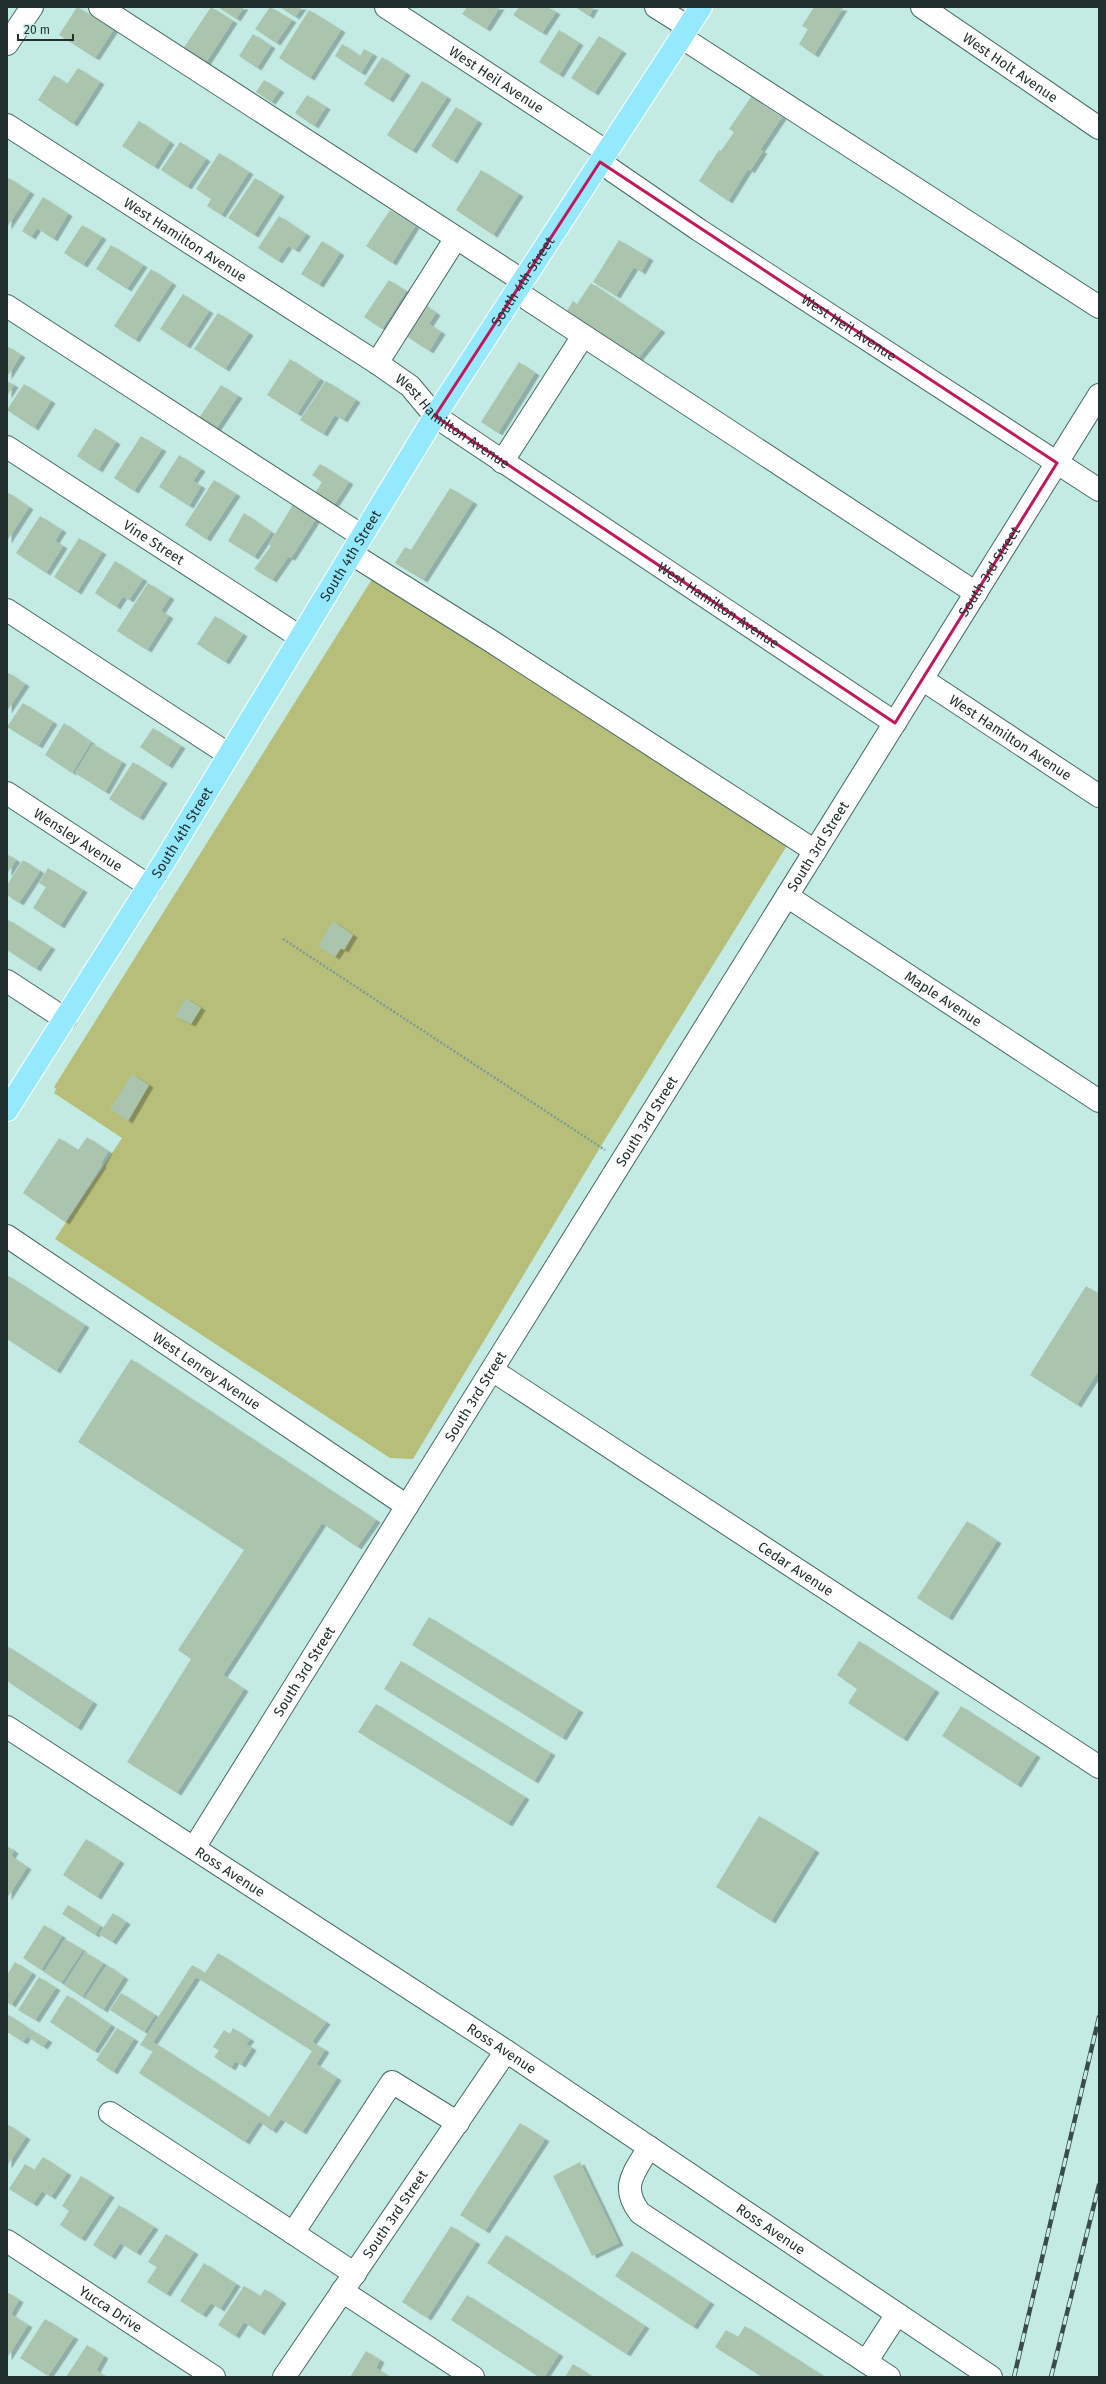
<svg xmlns="http://www.w3.org/2000/svg" width="1106" height="2384" viewBox="0 0 1106 2384" font-family="'Fira Sans',sans-serif">
  <defs>
    <filter id="shadow"><feDropShadow dx="4.5" dy="2.5" stdDeviation="0" flood-color="#0004"/></filter>
  </defs>
  <rect width="100%" height="100%" fill="#c4ebe3"/>
  <!-- green -->
  <path fill="#b6be79" d="M374,576l414,268 -184,297 -191,318 -23,-1 -335,-219 67,-101 -68,-45 2,-4 -2,-2z"/>
  <!-- building -->
  <g fill="#abc4ae" fill-rule="evenodd" filter="url(#shadow)">
    <path d="M77,7l37,22 -19,29 -36,-23z"/>
    <path d="M211,7l22,14 -28,43 -22,-15z"/>
    <path d="M218,7h26l-8,12z"/>
    <path d="M270,7l22,13 -16,23 -21,-14z"/>
    <path d="M280,7h22l-7,10z"/>
    <path d="M467,7h33l-14,22 -24,-15z"/>
    <path d="M519,7h29l8,5 -14,21 -29,-18z"/>
    <path d="M575,7h19l-5,9z"/>
    <path d="M814,7l29,1 -29,47 -15,-11 9,-15 -6,-3z"/>
    <path d="M309,10l32,20 -31,48 -31,-20z"/>
    <path d="M559,30l20,13 -20,32 -20,-13z"/>
    <path d="M253,34l18,12 -14,22 -18,-12z"/>
    <path d="M599,36l23,15 -28,42 -23,-15z"/>
    <path d="M342,44l18,12 4,-7 9,5 -12,19 -26,-17z"/>
    <path d="M382,57l24,16 -17,27 -25,-16z"/>
    <path d="M78,68l22,14 -27,42 -35,-24 16,-25 13,9z"/>
    <path d="M264,80l16,10 -9,12 -15,-10z"/>
    <path d="M422,81l25,16 -35,54 -25,-16z"/>
    <path d="M307,95l19,12 -12,19 -19,-13z"/>
    <path d="M751,97l31,20 -22,33 3,1 -13,20 -2,-2 -20,32 -29,-20 20,-31 2,1 13,-19 -5,-3z"/>
    <path d="M456,107l22,14 -25,40 -22,-15z"/>
    <path d="M139,121l31,21 -16,25 -32,-21z"/>
    <path d="M180,142l26,17 -19,28 -26,-17z"/>
    <path d="M219,153l30,19 -28,43 -14,-9 4,-7 -15,-10z"/>
    <path d="M481,170l38,24 -26,41 -37,-25z"/>
    <path d="M9,178l21,14 -23,35v-47z"/>
    <path d="M255,178l25,16 -26,41 -26,-17z"/>
    <path d="M43,197l25,17 -15,25 -16,-11 -6,9 -9,-6z"/>
    <path d="M390,210l25,16 -23,37 -26,-17z"/>
    <path d="M279,216l27,18 -11,16 -7,-4 -10,15 -20,-13z"/>
    <path d="M82,225l20,12 -19,28 -19,-12z"/>
    <path d="M619,240l30,18 -8,14 -7,-5 -18,29 -23,-14z"/>
    <path d="M322,241l18,12 -21,32 -18,-11z"/>
    <path d="M111,245l32,20 -16,24 -31,-20z"/>
    <path d="M151,269l21,14 -37,57 -21,-14z"/>
    <path d="M389,280l17,11 -24,38 -18,-12z"/>
    <path d="M591,283l70,47 -25,31 -72,-45 9,-15 4,3z"/>
    <path d="M183,294l26,17 -23,35 -26,-17z"/>
    <path d="M422,303l14,10 -7,11 12,8 -12,19 -26,-17z"/>
    <path d="M218,313l31,20 -24,36 -31,-20z"/>
    <path d="M7,346l14,9 -14,22z"/>
    <path d="M290,359l30,20 -23,35 -30,-19z"/>
    <path d="M519,362l16,11 -37,60 -17,-11z"/>
    <path d="M7,381l7,4 -7,11z"/>
    <path d="M326,381l30,19 -13,20 -8,-5 -12,19 -23,-14z"/>
    <path d="M24,384l27,17 -17,27 -27,-18z"/>
    <path d="M221,385l17,11 -22,33 -17,-11z"/>
    <path d="M95,428l21,14 -18,28 -21,-14z"/>
    <path d="M141,436l21,13 -28,42 -20,-13z"/>
    <path d="M179,455l22,14 -8,12 8,5 -12,20 -30,-19z"/>
    <path d="M320,464l29,18 -15,23 -19,-12 7,-11 -10,-7z"/>
    <path d="M214,480l22,14 -30,45 -21,-14z"/>
    <path d="M450,488l23,14 -50,78 -28,-17 10,-16 6,3z"/>
    <path d="M7,492l22,15 -22,34z"/>
    <path d="M294,503l22,16 -25,39 -3,-1 -16,23 -18,-11 17,-23 -2,-2z"/>
    <path d="M244,513l27,19 -17,25 -26,-16z"/>
    <path d="M40,516l22,14 -7,11 8,5 -17,27 -30,-20z"/>
    <path d="M79,538l23,14 -25,40 -23,-15z"/>
    <path d="M115,561l28,18 -14,21 -6,-4 -7,11 -21,-14z"/>
    <path d="M148,583l22,14 -9,14 8,5 -22,34 -30,-19z"/>
    <path d="M215,616l28,18 -18,28 -28,-18z"/>
    <path d="M7,672l18,12 -18,27z"/>
    <path d="M23,703l30,19 -15,24 -31,-19z"/>
    <path d="M64,723l27,19 -19,31 -27,-18z"/>
    <path d="M153,728l28,18 -13,20 -28,-19z"/>
    <path d="M93,744l29,18 -17,30 -30,-19z"/>
    <path d="M133,762l30,19 -24,37 -30,-19z"/>
    <path d="M7,854l9,6 -9,14z"/>
    <path d="M23,860l17,11 -21,32 -12,-8v-10z"/>
    <path d="M48,868l35,22 -23,36 -27,-18 13,-21 -7,-4z"/>
    <path d="M7,919l44,28 -15,22 -29,-19z"/>
    <path d="M333,921l20,14 -9,15 -3,-2 -6,9 -17,-11z"/>
    <path d="M186,998l15,10 -10,16 -16,-8z"/>
    <path d="M132,1074l17,11 -21,36 -18,-12z"/>
    <path d="M87,1137l21,14 -7,13 1,1 -37,57 -42,-29 36,-55 19,12z"/>
    <path d="M7,1275l78,50 -29,46 -49,-32z"/>
    <path d="M1086,1286l13,8v76l-22,35 -47,-30z"/>
    <path d="M131,1359l245,161 -19,27 -35,-24 -99,152 21,14 -67,104 -50,-31 64,-103 -13,-9 66,-100 -166,-108z"/>
    <path d="M967,1521l30,20 -49,77 -31,-20z"/>
    <path d="M429,1617l150,93 -17,28 -150,-93z"/>
    <path d="M859,1641l76,49 -32,49 -55,-36 9,-14 -20,-14z"/>
    <path d="M7,1646l86,56 -16,26 -70,-47z"/>
    <path d="M401,1661l150,92 -17,28 -150,-92z"/>
    <path d="M376,1704l149,93 -17,27 -150,-92z"/>
    <path d="M961,1706l75,49 -19,30 -75,-49z"/>
    <path d="M759,1816l56,34 -44,71 -55,-34z"/>
    <path d="M86,1839l34,22 -23,36 -34,-22z"/>
    <path d="M7,1846l7,5 -3,5 16,11 -20,31z"/>
    <path d="M68,1905l32,21 -5,9 -33,-21z"/>
    <path d="M113,1913l13,9 -14,20 -13,-8z"/>
    <path d="M44,1925l18,11 -21,34 -18,-12z"/>
    <path d="M65,1939l18,11 -22,33 -17,-11z"/>
    <path d="M85,1952l18,11 -21,34 -18,-12z"/>
    <path d="M218,1953l108,69 -14,20 13,8 -9,14 21,14 -35,54 -21,-13 -9,12 -13,-10 -14,21 -106,-69 14,-22 -13,-6 52,-80 13,8zM196,1977l116,74 -43,66 -116,-75z"/>
    <path d="M15,1962l17,11 -21,32 -4,-3v-27z"/>
    <path d="M107,1965l17,12 -21,33 -18,-12z"/>
    <path d="M39,1977l17,11 -21,32 -17,-10z"/>
    <path d="M121,1993l34,22 -11,17 -34,-22z"/>
    <path d="M67,1995l44,30 -17,26 -44,-29z"/>
    <path d="M7,2014l24,16 -8,12 -16,-10z"/>
    <path d="M117,2028l17,11 -21,33 -17,-12z"/>
    <path d="M233,2028l17,11 -4,5 6,4 -11,17 -6,-4 -4,7 -17,-11 5,-7 -6,-3 11,-17 6,4z"/>
    <path d="M32,2030l16,10 -5,7 -15,-10z"/>
    <path d="M520,2123l25,16 -60,92 -25,-16z"/>
    <path d="M7,2124l19,13 -19,29z"/>
    <path d="M43,2157l24,16 -16,24 -9,-6 -9,13 -24,-15 16,-25 9,6z"/>
    <path d="M580,2162l39,81 -27,13 -39,-80z"/>
    <path d="M81,2176l29,19 -29,44 -21,-14 9,-14 -7,-5z"/>
    <path d="M119,2205l35,22 -18,26 -16,-10 -9,14 -18,-12z"/>
    <path d="M451,2226l25,16 -49,76 -25,-16z"/>
    <path d="M166,2234l28,18 -28,42 -19,-12 10,-15 -9,-5z"/>
    <path d="M506,2235l139,91 -19,28 -139,-91z"/>
    <path d="M632,2251l78,51 -17,25 -78,-51z"/>
    <path d="M204,2263l32,21 -16,25 -9,-6 -9,12 -22,-14z"/>
    <path d="M244,2286l16,10 5,-7 17,12 -22,32 -16,-11 -9,14 -17,-11z"/>
    <path d="M7,2292l12,8 -8,14 17,11 -21,33z"/>
    <path d="M467,2295l92,59 -15,23h-5l-88,-57z"/>
    <path d="M45,2319l29,18 -26,39 -28,-18z"/>
    <path d="M745,2326l80,51h-63l-47,-30 11,-17 12,7z"/>
    <path d="M87,2345l17,11 -8,14 10,7h-40z"/>
    <path d="M366,2351l14,9 -4,8 14,9h-40z"/>
    <path d="M573,2364l20,13h-28z"/>
  </g>
  <g fill="none" stroke-linecap="round" stroke-linejoin="round">
    <!-- minor casing -->
    <g stroke="#466963" stroke-width="24">
      <g id="minor">
        <path d="M100,7l423,274"/>
        <path id="s1" d="M386,7l221,145"/>
        <path d="M656,7l32,20"/>
        <path id="s2" d="M922,7l177,121"/>
        <path d="M681,37l418,270"/>
        <path d="M7,44l25,-37"/>
        <path id="s3" d="M7,125l370,238 33,23 25,30 460,307"/>
        <path id="s4" d="M600,162l99,68 400,260"/>
        <path d="M517,292l459,301"/>
        <path d="M7,306l355,230"/>
        <path d="M377,363l79,-125"/>
        <path id="s5" d="M7,447l293,190"/>
        <path d="M502,462l81,-126"/>
        <path d="M352,554l139,87 324,210"/>
        <path d="M7,610l221,144"/>
        <path id="s6" d="M922,679l177,117"/>
        <path id="s7" d="M7,793l142,93"/>
        <path id="s8" d="M787,896l312,205"/>
        <path d="M7,981l58,38"/>
        <path id="s9" d="M7,1236l400,270"/>
        <path id="s10" d="M492,1370l607,397"/>
        <path id="s11" d="M7,1727l499,324 485,326"/>
        <path id="s12" d="M194,1848l905,-1453"/>
        <path d="M110,2113l183,120"/>
        <path d="M649,2147c-14,25 -30,39 -9,66l249,164"/>
        <path id="s13" d="M7,2241l207,136"/>
        <path d="M355,2274l-62,-41 99,-151 66,41"/>
        <path d="M342,2291l131,86"/>
        <path d="M866,2362l31,-48"/>
        <path id="s14" d="M284,2377l222,-326"/>
      </g>
    </g>
    <!-- major casing -->
    <g stroke="#fff" stroke-width="24">
      <g id="major">
        <path id="s15" d="M7,1110l157,-248 271,-446 266,-409"/>
      </g>
    </g>
    <!-- path -->
    <path stroke="#7d9994" stroke-width="2.5" stroke-dasharray="2 2" stroke-linecap="butt" d="M283,939l322,211"/>
    <!-- minor -->
    <use href="#minor" stroke="#fff" stroke-width="22"/>
    <!-- major -->
    <use href="#major" stroke="#94e9fd" stroke-width="22"/>
    <!-- rail casing -->
    <g stroke="#3a4c49" stroke-width="4.5">
      <g id="rail">
        <path d="M1014,2377l85,-360"/>
        <path d="M1051,2377l48,-192"/>
      </g>
    </g>
    <!-- rail -->
    <use href="#rail" stroke="#c4ebe3" stroke-width="3" stroke-dasharray="9" stroke-linecap="butt"/>
  </g>
  <!-- marked area -->
  <path fill="none" stroke="#c2185b" stroke-width="3" stroke-linejoin="round" d="M600,162l457,301 -162,260 -460,-307z"/>
  <g text-anchor="middle" dominant-baseline="central" stroke-width="3" stroke-linejoin="round" paint-order="stroke">
    <!-- street labels -->
    <g font-size="14" fill="#21302e" stroke="#c4ebe3">
      <text stroke="none"><textPath href="#s2" startOffset="107">West Holt Avenue</textPath></text>
      <text stroke="none"><textPath href="#s1" startOffset="132">West Heil Avenue</textPath></text>
      <text stroke="none"><textPath href="#s3" startOffset="212">West Hamilton Avenue</textPath></text>
      <text stroke="none"><textPath href="#s15" startOffset="976">South 4th Street</textPath></text>
      <text stroke="none"><textPath href="#s4" startOffset="299">West Heil Avenue</textPath></text>
      <text stroke="none"><textPath href="#s3" startOffset="536">West Hamilton Avenue</textPath></text>
      <text stroke="none"><textPath href="#s5" startOffset="175">Vine Street</textPath></text>
      <text stroke="none"><textPath href="#s15" startOffset="652">South 4th Street</textPath></text>
      <text stroke="none"><textPath href="#s12" startOffset="1504">South 3rd Street</textPath></text>
      <text stroke="none"><textPath href="#s3" startOffset="860">West Hamilton Avenue</textPath></text>
      <text stroke="none"><textPath href="#s6" startOffset="106">West Hamilton Avenue</textPath></text>
      <text stroke="none"><textPath href="#s15" startOffset="328">South 4th Street</textPath></text>
      <text stroke="none"><textPath href="#s7" startOffset="85">Wensley Avenue</textPath></text>
      <text stroke="none"><textPath href="#s12" startOffset="1180">South 3rd Street</textPath></text>
      <text stroke="none"><textPath href="#s8" startOffset="187">Maple Avenue</textPath></text>
      <text stroke="none"><textPath href="#s12" startOffset="856">South 3rd Street</textPath></text>
      <text stroke="none"><textPath href="#s9" startOffset="241">West Lenrey Avenue</textPath></text>
      <text stroke="none"><textPath href="#s12" startOffset="532">South 3rd Street</textPath></text>
      <text stroke="none"><textPath href="#s10" startOffset="363">Cedar Avenue</textPath></text>
      <text stroke="none"><textPath href="#s12" startOffset="208">South 3rd Street</textPath></text>
      <text stroke="none"><textPath href="#s11" startOffset="266">Ross Avenue</textPath></text>
      <text stroke="none"><textPath href="#s11" startOffset="590">Ross Avenue</textPath></text>
      <text stroke="none"><textPath href="#s14" startOffset="197">South 3rd Street</textPath></text>
      <text stroke="none"><textPath href="#s11" startOffset="914">Ross Avenue</textPath></text>
      <text stroke="none"><textPath href="#s13" startOffset="124">Yucca Drive</textPath></text>
    </g>
  </g>
  <!-- border -->
  <rect width="1106" height="2384" fill="none" stroke="#21302e" stroke-width="16"/>
  <!-- scale -->
  <path d="M18 34v6h55v-6" fill="none" stroke="#21302e" stroke-width="2"/>
  <text x="24" y="34" font-size="12" fill="#21302e" stroke="#c4ebe3" stroke-width="3" paint-order="stroke">20 m</text>
</svg>
